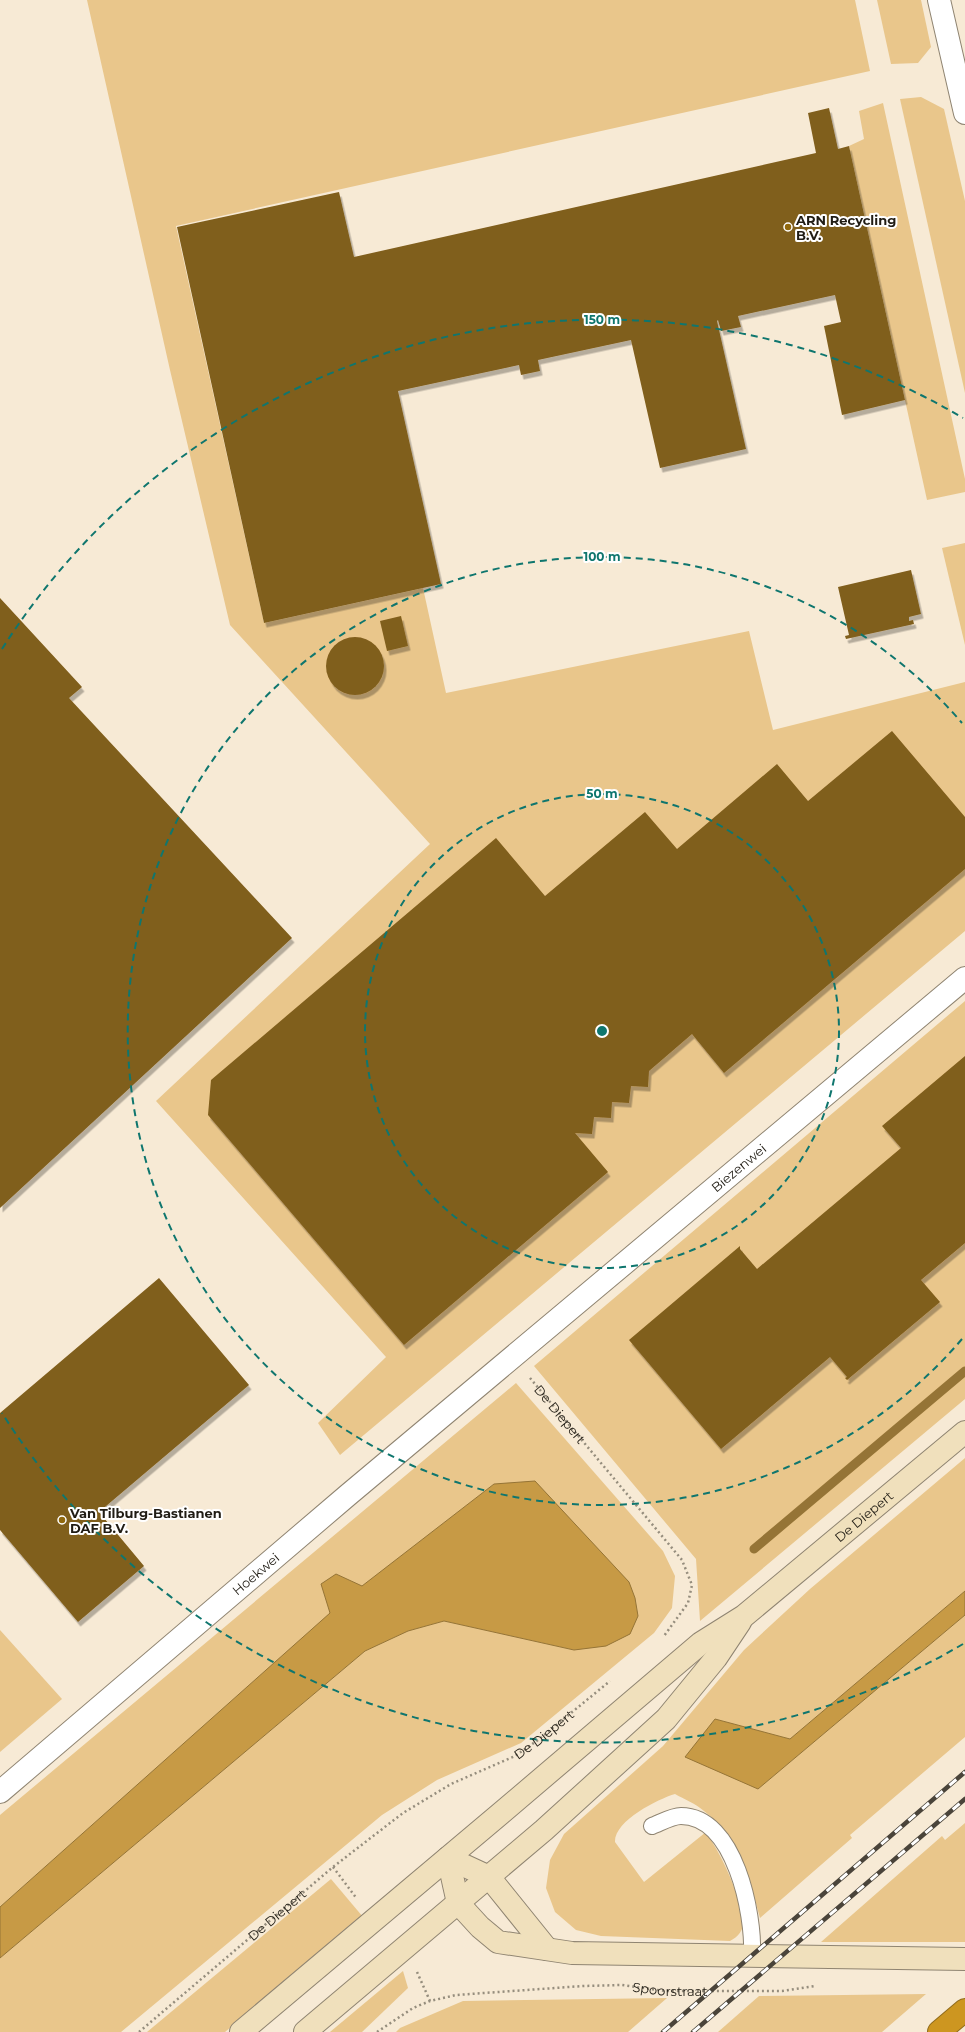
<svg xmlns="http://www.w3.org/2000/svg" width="965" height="2032" viewBox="0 0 965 2032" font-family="Montserrat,sans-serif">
  <defs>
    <filter id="shadow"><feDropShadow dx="2.5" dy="4.5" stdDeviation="0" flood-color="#0004"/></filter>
  </defs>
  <rect width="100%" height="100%" fill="#f7ead5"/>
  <!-- green -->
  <g fill="#e9c68b">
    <path d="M87,0h768l15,71 -694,155 88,397 159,-35 23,105 303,-62 24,99 192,-48v249l-625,524 -22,-32 68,-66 -230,-256 274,-257 -200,-219 -60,-255z"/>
    <path d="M877,0h44l10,47 -13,16 -27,1z"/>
    <path d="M921,97l23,12 21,92v192l-65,-294z"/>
    <path d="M883,103l82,376v13l-38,8 -78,-354 15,-7 -5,-28z"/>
    <path d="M965,543v102l-23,-97z"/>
    <path d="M965,1001v398l-265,222 -4,-62 -162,-193z"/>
    <path d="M516,1383l147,168 12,25 -3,32 -18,25 -133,110 -84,37 -55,35 -261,217h-121v-74l365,-307 43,-20 36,-10 130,29 -80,-166 -132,103 -26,-13 -5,39 -331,294v-92z"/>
    <path d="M965,1458v133l-175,148 -75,-20 -5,8 48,62 207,-174v122l-115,98 2,3 -92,80c-10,-39 -23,-81 -56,-107 -8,-7 -20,-12 -29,-17 -17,5 -61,27 -60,48l29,40 62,-50c15,23 26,46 34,73 1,4 4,10 4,14 0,11 -6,18 -14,22l-129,-5 -25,-6 -21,-18 -9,-24 4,-28 14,-26 99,-88 81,-96 66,-61z"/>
    <path d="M0,1630l62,69 -62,53z"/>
    <path d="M965,1823v119h-144l121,-106 3,4z"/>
    <path d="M331,1879l32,38 -138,115h-78z"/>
    <path d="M403,1971l5,17 -46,44h-32z"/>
    <path d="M926,1994l-44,38h-164l41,-36z"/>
    <path d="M667,1998l-39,34h-232l4,-4 63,-27z"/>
  </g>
  <!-- water -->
  <g fill="#c79a45" stroke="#957436">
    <path d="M535,1481l94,101 6,16 3,18 -8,18 -24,12 -32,4 -130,-29 -36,10 -43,20 -365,307v-51l330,-294 -9,-29 15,-10 26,12 132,-102z"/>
    <path d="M965,1591v24l-207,174 -73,-32 30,-38 75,20z"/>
  </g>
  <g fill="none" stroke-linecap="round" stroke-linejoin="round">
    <!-- stream -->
    <path stroke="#957436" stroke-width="9" d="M754,1549l211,-178"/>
  </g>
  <!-- building -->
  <g fill="#805e1c" filter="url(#shadow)">
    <path d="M829,108l9,41 11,-3 56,254 -63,15 -18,-89 17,-4 -6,-27 -97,21 3,11 -20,4 -3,-11 -1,1 29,128 -86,19 -29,-128 -93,20 2,11 -19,4 -2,-10 -121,26 43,193 -177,39 -87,-396 162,-35 15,65 462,-104 -8,-40z"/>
    <path d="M911,570l10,44 -12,3v4l4,-1 1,4 -68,15 -1,-3 4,-1 -11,-48z"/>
    <path d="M0,598l82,89 -13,11 223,240 -292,270z"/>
    <path d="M401,616l7,30 -21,5 -7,-30z"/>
    <circle cx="355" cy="666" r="29"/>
    <path d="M892,731l73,86v52l-241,204 -32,-39 -43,37 -1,16 -17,-1 -2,17 -17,-1 -1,16 -17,-1 -2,17 -17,-1 33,39 -204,173 -196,-230 3,-35 285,-242 49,58 100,-84 32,37 100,-85 31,37z"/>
    <path d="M965,1056v187l-44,37 19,22 -93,78 -2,-2 2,-1 -17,-20 -109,92 -92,-109 111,-94v3l17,20 144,-121 -19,-22z"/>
    <path d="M159,1278l90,107 -150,127 45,54 -66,56 -78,-92v-117z"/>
  </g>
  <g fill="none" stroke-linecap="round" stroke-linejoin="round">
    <!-- lane casing -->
    <g stroke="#8f8471" stroke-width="18">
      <path id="lane" d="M652,1826c8,-3 20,-10 29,-10 54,0 73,98 71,139"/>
    </g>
    <!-- street casing -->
    <g stroke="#8f8471" stroke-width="24">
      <g id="street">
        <path d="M939,0l26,113"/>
        <path id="s4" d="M0,1792l348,-297 617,-517"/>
      </g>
    </g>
    <!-- secondary casing -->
    <g stroke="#8f8471" stroke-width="24">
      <g id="secondary">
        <path d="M448,1858l10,45 22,24 18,15 74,11 393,6"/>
        <path d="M448,1858l41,19 58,72"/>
        <path id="s5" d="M241,2032l259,-218 201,-171 43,-27 221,-184"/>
        <path d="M305,2032l239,-202 122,-111 50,-61 24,-36"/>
      </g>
    </g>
    <!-- highway casing -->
    <g stroke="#906b1c" stroke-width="24">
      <path id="highway" d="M939,2032l26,-22"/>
    </g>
    <!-- path -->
    <g stroke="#958d7d" stroke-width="2.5" stroke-dasharray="2 3" stroke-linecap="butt">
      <path id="s1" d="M530,1378l152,182 10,25 -4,18 -24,33"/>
      <path d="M333,1867l24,32"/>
      <path d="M417,1972l13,29"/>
      <path id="s2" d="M139,2032l194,-165 70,-54 48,-29 64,-28 23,-16 72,-59"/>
      <path id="s3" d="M377,2032l36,-24 17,-7 26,-6 127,-9 39,-1 43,6h117l33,-5"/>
    </g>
    <!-- lane -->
    <use href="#lane" stroke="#fff" stroke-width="16"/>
    <!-- street -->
    <use href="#street" stroke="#fff" stroke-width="22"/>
    <!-- secondary -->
    <use href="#secondary" stroke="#f0e0bc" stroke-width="22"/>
    <!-- highway -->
    <use href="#highway" stroke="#cd9620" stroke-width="22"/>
    <!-- rail casing -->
    <g stroke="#4a443a" stroke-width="4.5">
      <g id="rail">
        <path d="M663,2032l302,-260"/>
        <path d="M693,2032l272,-233"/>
      </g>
    </g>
    <!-- rail -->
    <use href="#rail" stroke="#fff" stroke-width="3" stroke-dasharray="9" stroke-linecap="butt"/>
  </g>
  <!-- distance rings -->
  <g fill="none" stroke="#0f766e" stroke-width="2" stroke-dasharray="7 5">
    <circle cx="602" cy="1031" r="237"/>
    <path d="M962 1339A474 474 0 1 1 962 723"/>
    <path d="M963 1644A711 711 0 0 1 2 1413M2 649A711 711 0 0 1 963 418"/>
  </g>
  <!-- markers -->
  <g fill="#90680e" stroke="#fff" stroke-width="1.5">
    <circle cx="788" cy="227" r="4"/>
    <circle cx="62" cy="1520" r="4"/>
  </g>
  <g text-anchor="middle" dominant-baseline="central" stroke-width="4" stroke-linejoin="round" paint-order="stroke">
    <!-- poi labels -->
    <g font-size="13" font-weight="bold" fill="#201c14" stroke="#fff" text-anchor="start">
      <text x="796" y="220">ARN Recycling<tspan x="796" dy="15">B.V.</tspan></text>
      <text x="70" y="1513">Van Tilburg-Bastianen<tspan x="70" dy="15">DAF B.V.</tspan></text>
    </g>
    <!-- street labels -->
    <g font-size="13" fill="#201c14" stroke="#fff">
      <text stroke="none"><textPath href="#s4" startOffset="967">Biezenwei</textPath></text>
      <text stroke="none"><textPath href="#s1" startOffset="47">De Diepert</textPath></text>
      <text stroke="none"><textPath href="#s5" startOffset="809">De Diepert</textPath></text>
      <text stroke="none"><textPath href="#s4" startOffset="336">Hoekwei</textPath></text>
      <text stroke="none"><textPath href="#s2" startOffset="505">De Diepert</textPath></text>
      <text stroke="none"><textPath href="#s2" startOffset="181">De Diepert</textPath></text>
      <text stroke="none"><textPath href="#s3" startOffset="303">Spoorstraat</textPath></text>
    </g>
  </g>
  <circle cx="602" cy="1031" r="6" fill="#0f766e" stroke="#fff" stroke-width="2"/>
  <g font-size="12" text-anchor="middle" font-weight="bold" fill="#0f766e" stroke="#fff" stroke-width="4" stroke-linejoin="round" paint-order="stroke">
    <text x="602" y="324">150 m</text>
    <text x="602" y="561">100 m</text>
    <text x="602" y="798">50 m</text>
  </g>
</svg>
